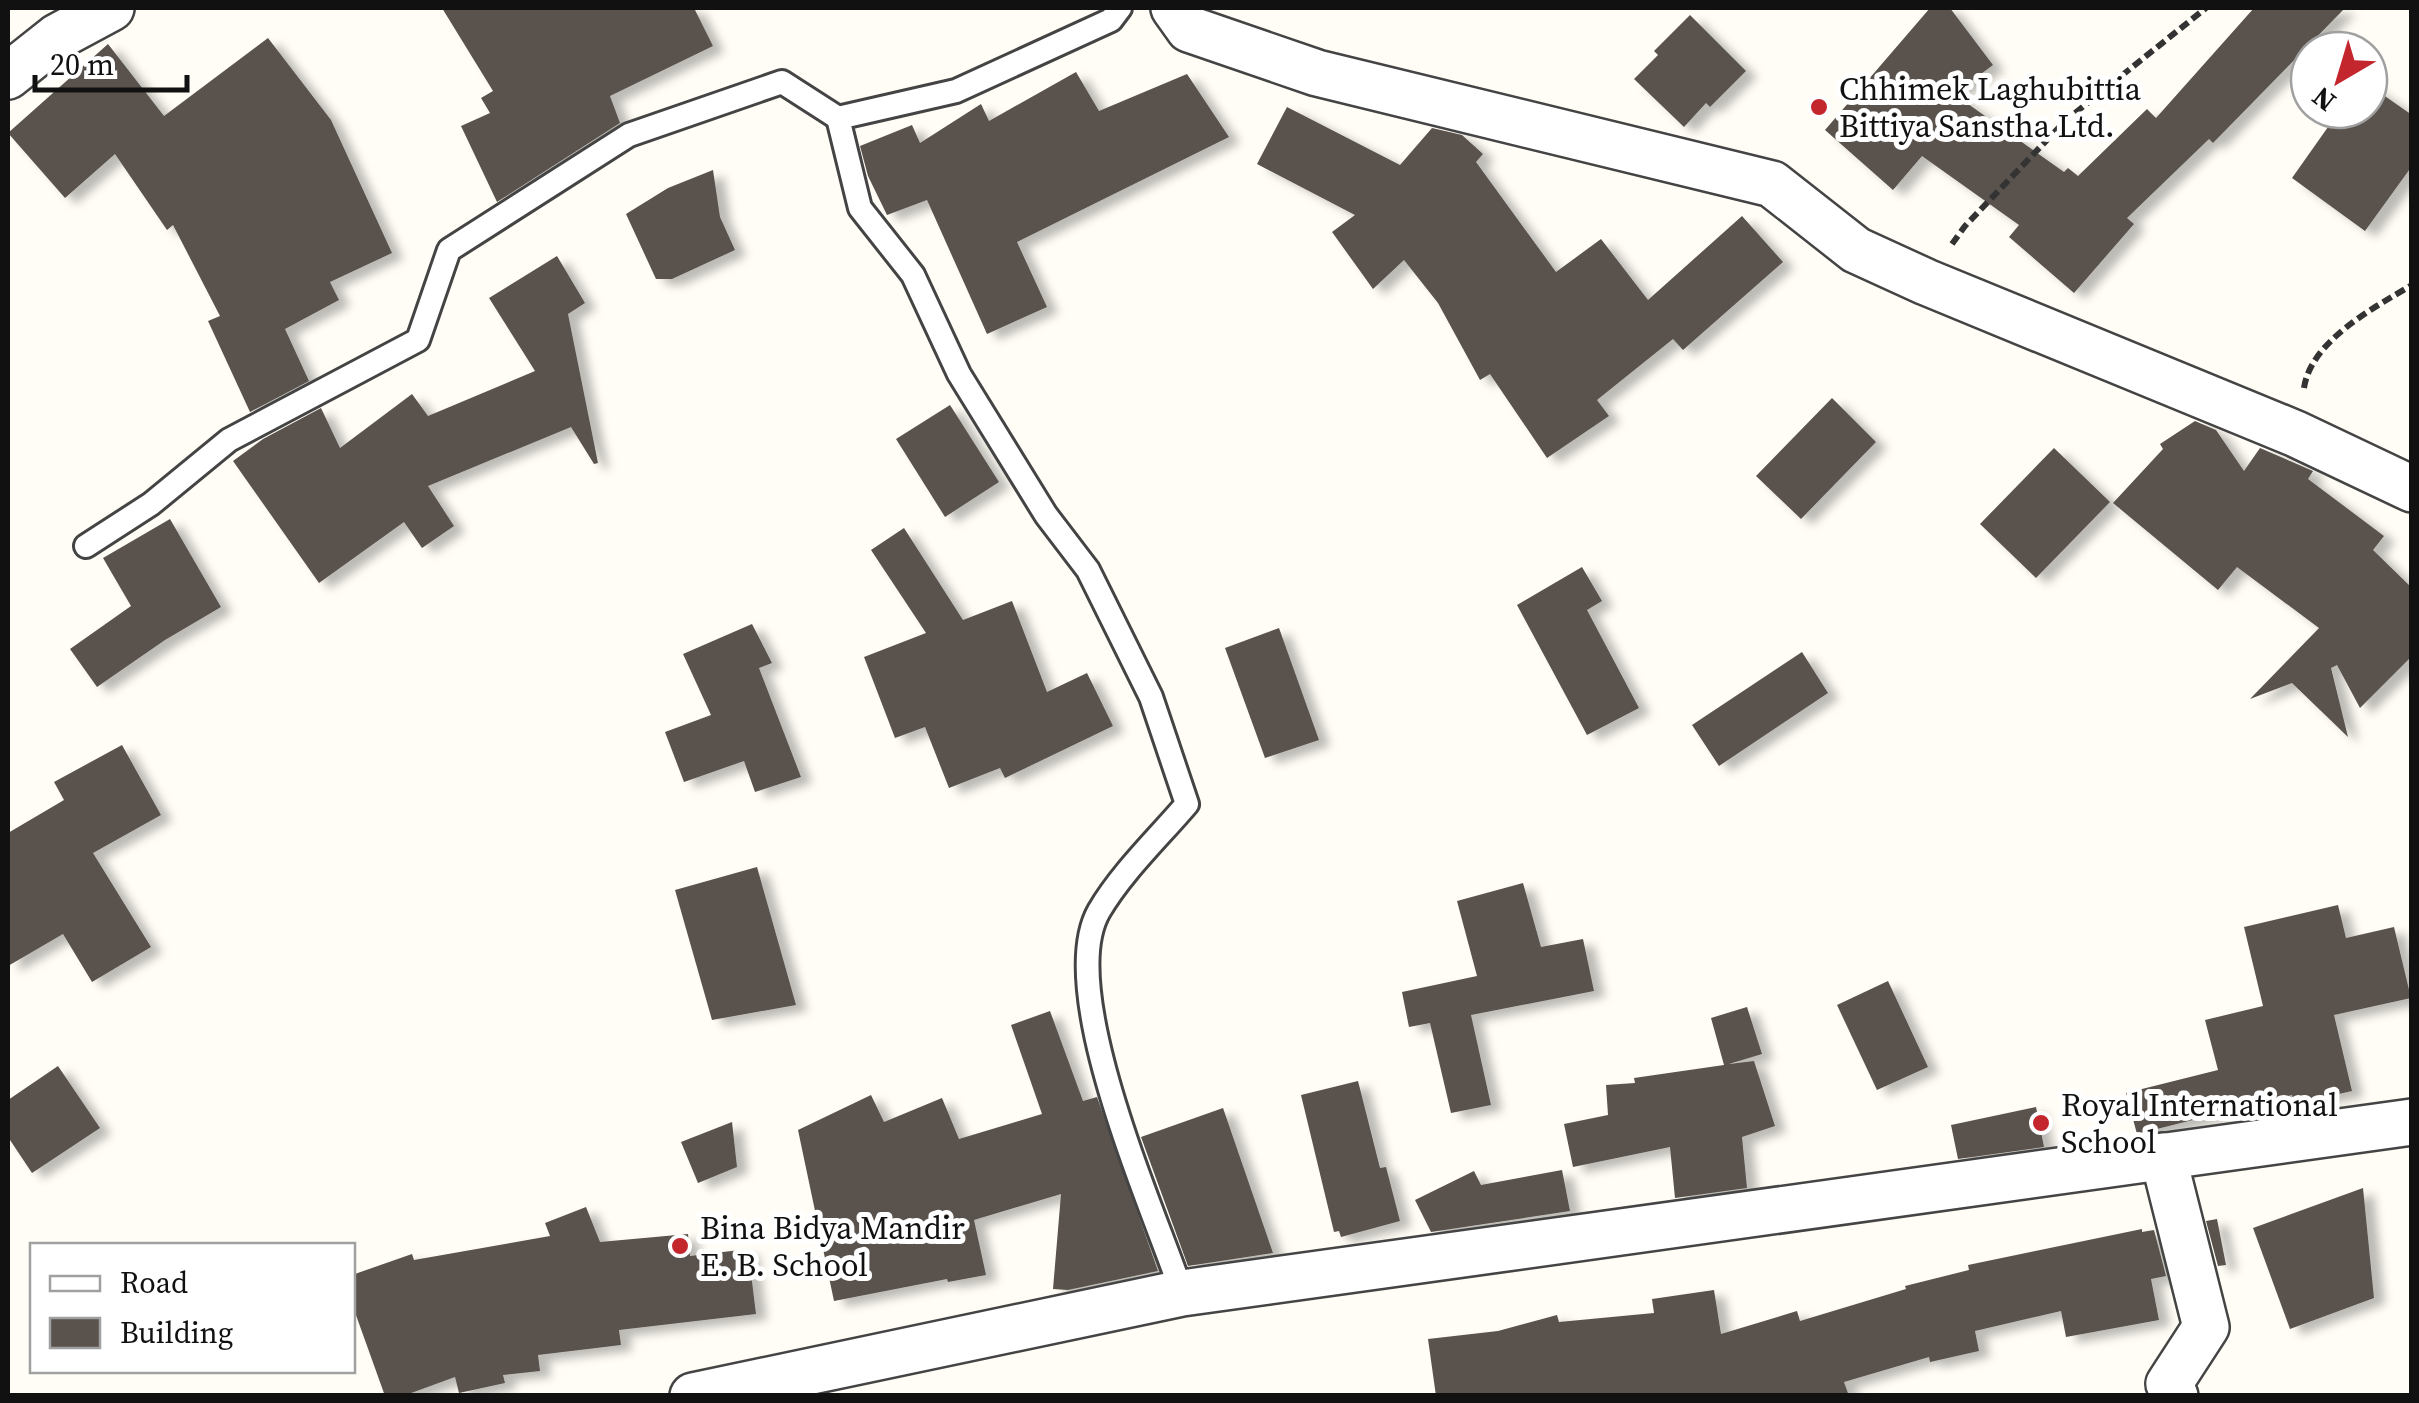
<svg xmlns="http://www.w3.org/2000/svg" width="2419" height="1403" viewBox="0 0 2419 1403" font-family="'Source Serif 4',serif">
  <defs>
    <filter id="shadow"><feDropShadow dx="11" dy="6" stdDeviation="5" flood-color="#0004"/></filter>
  </defs>
  <rect width="100%" height="100%" fill="#fffdf5"/>
  <!-- building -->
  <g fill="#5a524d" filter="url(#shadow)">
    <path d="M442,8h252l19,38 -103,50 10,27 -123,79 -36,-76 29,-13 -9,-15 12,-7z"/>
    <path d="M1930,8h20l43,57 -39,29 110,78 4,-4 10,8 69,-67 9,9 98,-110h91l-132,135 -4,-4 -82,79 7,6 -60,69 -65,-56 10,-12 -97,-69 -29,34 -68,-60z"/>
    <path d="M1690,15l56,56 -36,36 -4,-4 -22,24 -50,-48 24,-24 -4,-4z"/>
    <path d="M268,38l63,82 61,133 -62,29 9,18 -54,29 24,52 -59,31 -42,-91 12,-5 -47,-91 -6,5 -52,-76 -50,44 -57,-65 100,-89 56,72z"/>
    <path d="M1076,72l23,39 88,-37 42,63 -212,105 30,65 -60,27 -60,-134 -40,15 -19,-39 -8,-30 52,-21 8,18 61,-39 8,17z"/>
    <path d="M2369,85l43,30v51l-47,65 -73,-53 48,-68h29z"/>
    <path d="M1287,107l113,58 32,-37 30,7 21,19 -7,8 80,110 45,-33 47,61 94,-84 41,46 -100,88 -10,-11 -76,61 12,16 -62,42 -57,-84 -10,6 -42,-77 -34,-43 -31,29 -41,-57 23,-17 -98,-51z"/>
    <path d="M713,170l7,47 15,33 -63,29h-16l-30,-65 42,-26z"/>
    <path d="M557,256l28,47 -17,11 30,149 -4,1 -23,-37 -143,59 26,40 -32,22 -18,-26 -85,61 -86,-122 30,-22 58,-31 19,40 72,-54 16,22 107,-45 -46,-73z"/>
    <path d="M1832,398l44,44 -75,77 -45,-43z"/>
    <path d="M950,405l49,77 -54,35 -49,-78z"/>
    <path d="M2195,421l21,9 28,41 16,-23 53,23 -5,8 76,57 -11,14 39,38v68l-52,52 -23,-43 -6,3 17,69 -56,-54 -42,16 69,-71 -82,-61 -19,23 -105,-87 50,-54 -3,-5z"/>
    <path d="M2054,448l56,54 -74,76 -56,-54z"/>
    <path d="M170,519l51,88 -56,33 -68,47 -27,-38 61,-43 -28,-48z"/>
    <path d="M904,528l59,92 49,-19 35,91 40,-19 26,53 -108,52 -5,-10 -51,20 -24,-61 -30,11 -31,-81 62,-24 -55,-83z"/>
    <path d="M1582,567l20,34 -15,9 52,98 -52,27 -70,-130z"/>
    <path d="M752,624l20,39 -13,5 42,109 -46,15 -11,-31 -60,21 -19,-50 46,-17 -28,-61z"/>
    <path d="M1279,628l40,112 -54,18 -40,-110z"/>
    <path d="M1802,652l26,41 -109,73 -27,-41z"/>
    <path d="M122,745l39,70 -68,38 58,94 -59,35 -29,-48 -55,32v-133l56,-33 -10,-18z"/>
    <path d="M757,867l39,138 -84,15 -37,-130z"/>
    <path d="M1523,883l18,64 42,-8 11,52 -123,24 20,90 -40,8 -21,-90 -21,4 -7,-35 75,-16 -20,-75z"/>
    <path d="M2338,905l8,33 48,-11 17,71 -77,17 18,76 -58,13 -2,-9 -155,39 -11,-41 92,-23 -13,-50 58,-14 -19,-79z"/>
    <path d="M1888,981l40,86 -51,23 -40,-85z"/>
    <path d="M1747,1007l15,47 -33,10 25,-3 21,65 -33,11 5,51 -72,10 -5,-51 -97,20 -9,-43 44,-9 -2,-30 29,-2 -1,-5 90,-13 -13,-47z"/>
    <path d="M1050,1011l33,90 14,-4 61,174 -90,19 -15,-1 8,-95 -87,26 12,55 -38,7 -1,-3 -113,22 -36,-171 73,-35 13,27 58,-24 17,41 83,-25 -31,-89z"/>
    <path d="M58,1066l42,62 -68,45 -24,-36v-37z"/>
    <path d="M1358,1081l22,87 6,-1 14,54 -59,16 -2,-6 -5,1 -33,-137z"/>
    <path d="M2036,1107l8,40 -86,12 -7,-34z"/>
    <path d="M1223,1108l50,145 -85,13 -47,-129z"/>
    <path d="M732,1122l5,45 -39,16 -17,-41z"/>
    <path d="M1562,1170l8,41 -139,21 -16,-32 59,-29 7,14z"/>
    <path d="M2363,1188l11,110 -84,31 -37,-101z"/>
    <path d="M586,1207l14,35 88,-8 2,22 58,-7 8,65 -137,16 2,15 -83,10 2,16 -37,4 2,8 -46,10 -4,-16 -52,19h-18l-33,-92v-29l60,-21 2,6 136,-24 -5,-13z"/>
    <path d="M2217,1219l9,46 -8,1 -12,-45z"/>
    <path d="M2142,1229v3l12,-2 12,46 -15,3 8,41 -93,17 -5,-26 -86,20 4,20 -49,11 -1,-5 -85,25 5,14h-413l-8,-57 70,-8 59,-16 2,7 95,-9 -2,-14 62,-9 7,44 76,-23 3,10 106,-32 -1,-3 64,-16 -1,-5z"/>
  </g>
  <g fill="none" stroke-linecap="round" stroke-linejoin="round">
    <!-- service casing -->
    <g stroke="#444" stroke-width="28">
      <g id="service">
        <path d="M1120,8l-9,12 -155,71 -118,27 22,90 53,67 46,99 87,141 42,55 63,127 36,107c-29,34 -65,68 -88,107 -45,78 55,299 83,382"/>
        <path d="M86,546l65,-42 78,-64 189,-100 31,-90 180,-115 153,-53 56,36"/>
      </g>
    </g>
    <!-- minor casing -->
    <g stroke="#444" stroke-width="50">
      <g id="minor">
        <path d="M1174,8l15,21 128,44 455,111 84,66 70,32 370,152 116,55"/>
        <path d="M8,76l49,-39 54,-29"/>
        <path d="M2163,1156l43,171 -37,57 6,12"/>
        <path d="M693,1396l489,-103 1230,-171"/>
      </g>
    </g>
    <!-- path -->
    <g stroke="#333" stroke-width="6" stroke-dasharray="10 5" stroke-linecap="butt">
      <path d="M1952,244l13,-18 100,-105 141,-113"/>
      <path d="M2304,388c7,-47 69,-80 108,-103"/>
    </g>
    <!-- service -->
    <use href="#service" stroke="#fff" stroke-width="22"/>
    <!-- minor -->
    <use href="#minor" stroke="#fff" stroke-width="45"/>
  </g>
  <!-- markers -->
  <g fill="#c4262e" stroke="#fff" stroke-width="4">
    <circle cx="1819" cy="107" r="10"/>
    <circle cx="2041" cy="1123" r="10"/>
    <circle cx="680" cy="1246" r="10"/>
  </g>
  <g text-anchor="middle" dominant-baseline="central" stroke-width="10" stroke-linejoin="round" paint-order="stroke">
    <!-- poi labels -->
    <g font-size="32" fill="#111" stroke="#fff" text-anchor="start">
      <text x="1839" y="89">Chhimek Laghubittia<tspan x="1839" dy="37">Bittiya Sanstha Ltd.</tspan></text>
      <text x="2061" y="1105">Royal International<tspan x="2061" dy="37">School</tspan></text>
      <text x="700" y="1228">Bina Bidya Mandir<tspan x="700" dy="37">E. B. School</tspan></text>
    </g>
  </g>
  <!-- border -->
  <rect width="2419" height="1403" fill="none" stroke="#111111" stroke-width="20"/>
  <!-- legend -->
  <rect x="30" y="1243" width="325" height="130" fill="#ffffff" stroke="#a0a0a0" stroke-width="2.5"/>
  <rect x="50" y="1276" width="50" height="15" fill="#ffffff" stroke="#a0a0a0" stroke-width="2.5"/>
  <text x="120" y="1293" font-size="30" fill="#111111">Road</text>
  <rect x="50" y="1318" width="50" height="30" fill="#5a524d" stroke="#a0a0a0" stroke-width="2.5"/>
  <text x="120" y="1343" font-size="30" fill="#111111">Building</text>
  <!-- north arrow -->
  <g transform="translate(2339 80) rotate(218)"><circle r="48" fill="#ffffff" stroke="#a0a0a0" stroke-width="2.5"/>
  <path d="M0-8L18 38L0 25L-18 38Z" fill="#c4262e"/>
  <text y="-15" font-size="28" font-weight="bold" text-anchor="middle" fill="#111111">N</text>
  </g>
  <!-- scale -->
  <path d="M35 75v15h152v-15" fill="none" stroke="#111111" stroke-width="5"/>
  <text x="50" y="75" font-size="30" fill="#111111" stroke="#ffffff" stroke-width="8" paint-order="stroke">20 m</text>
</svg>
